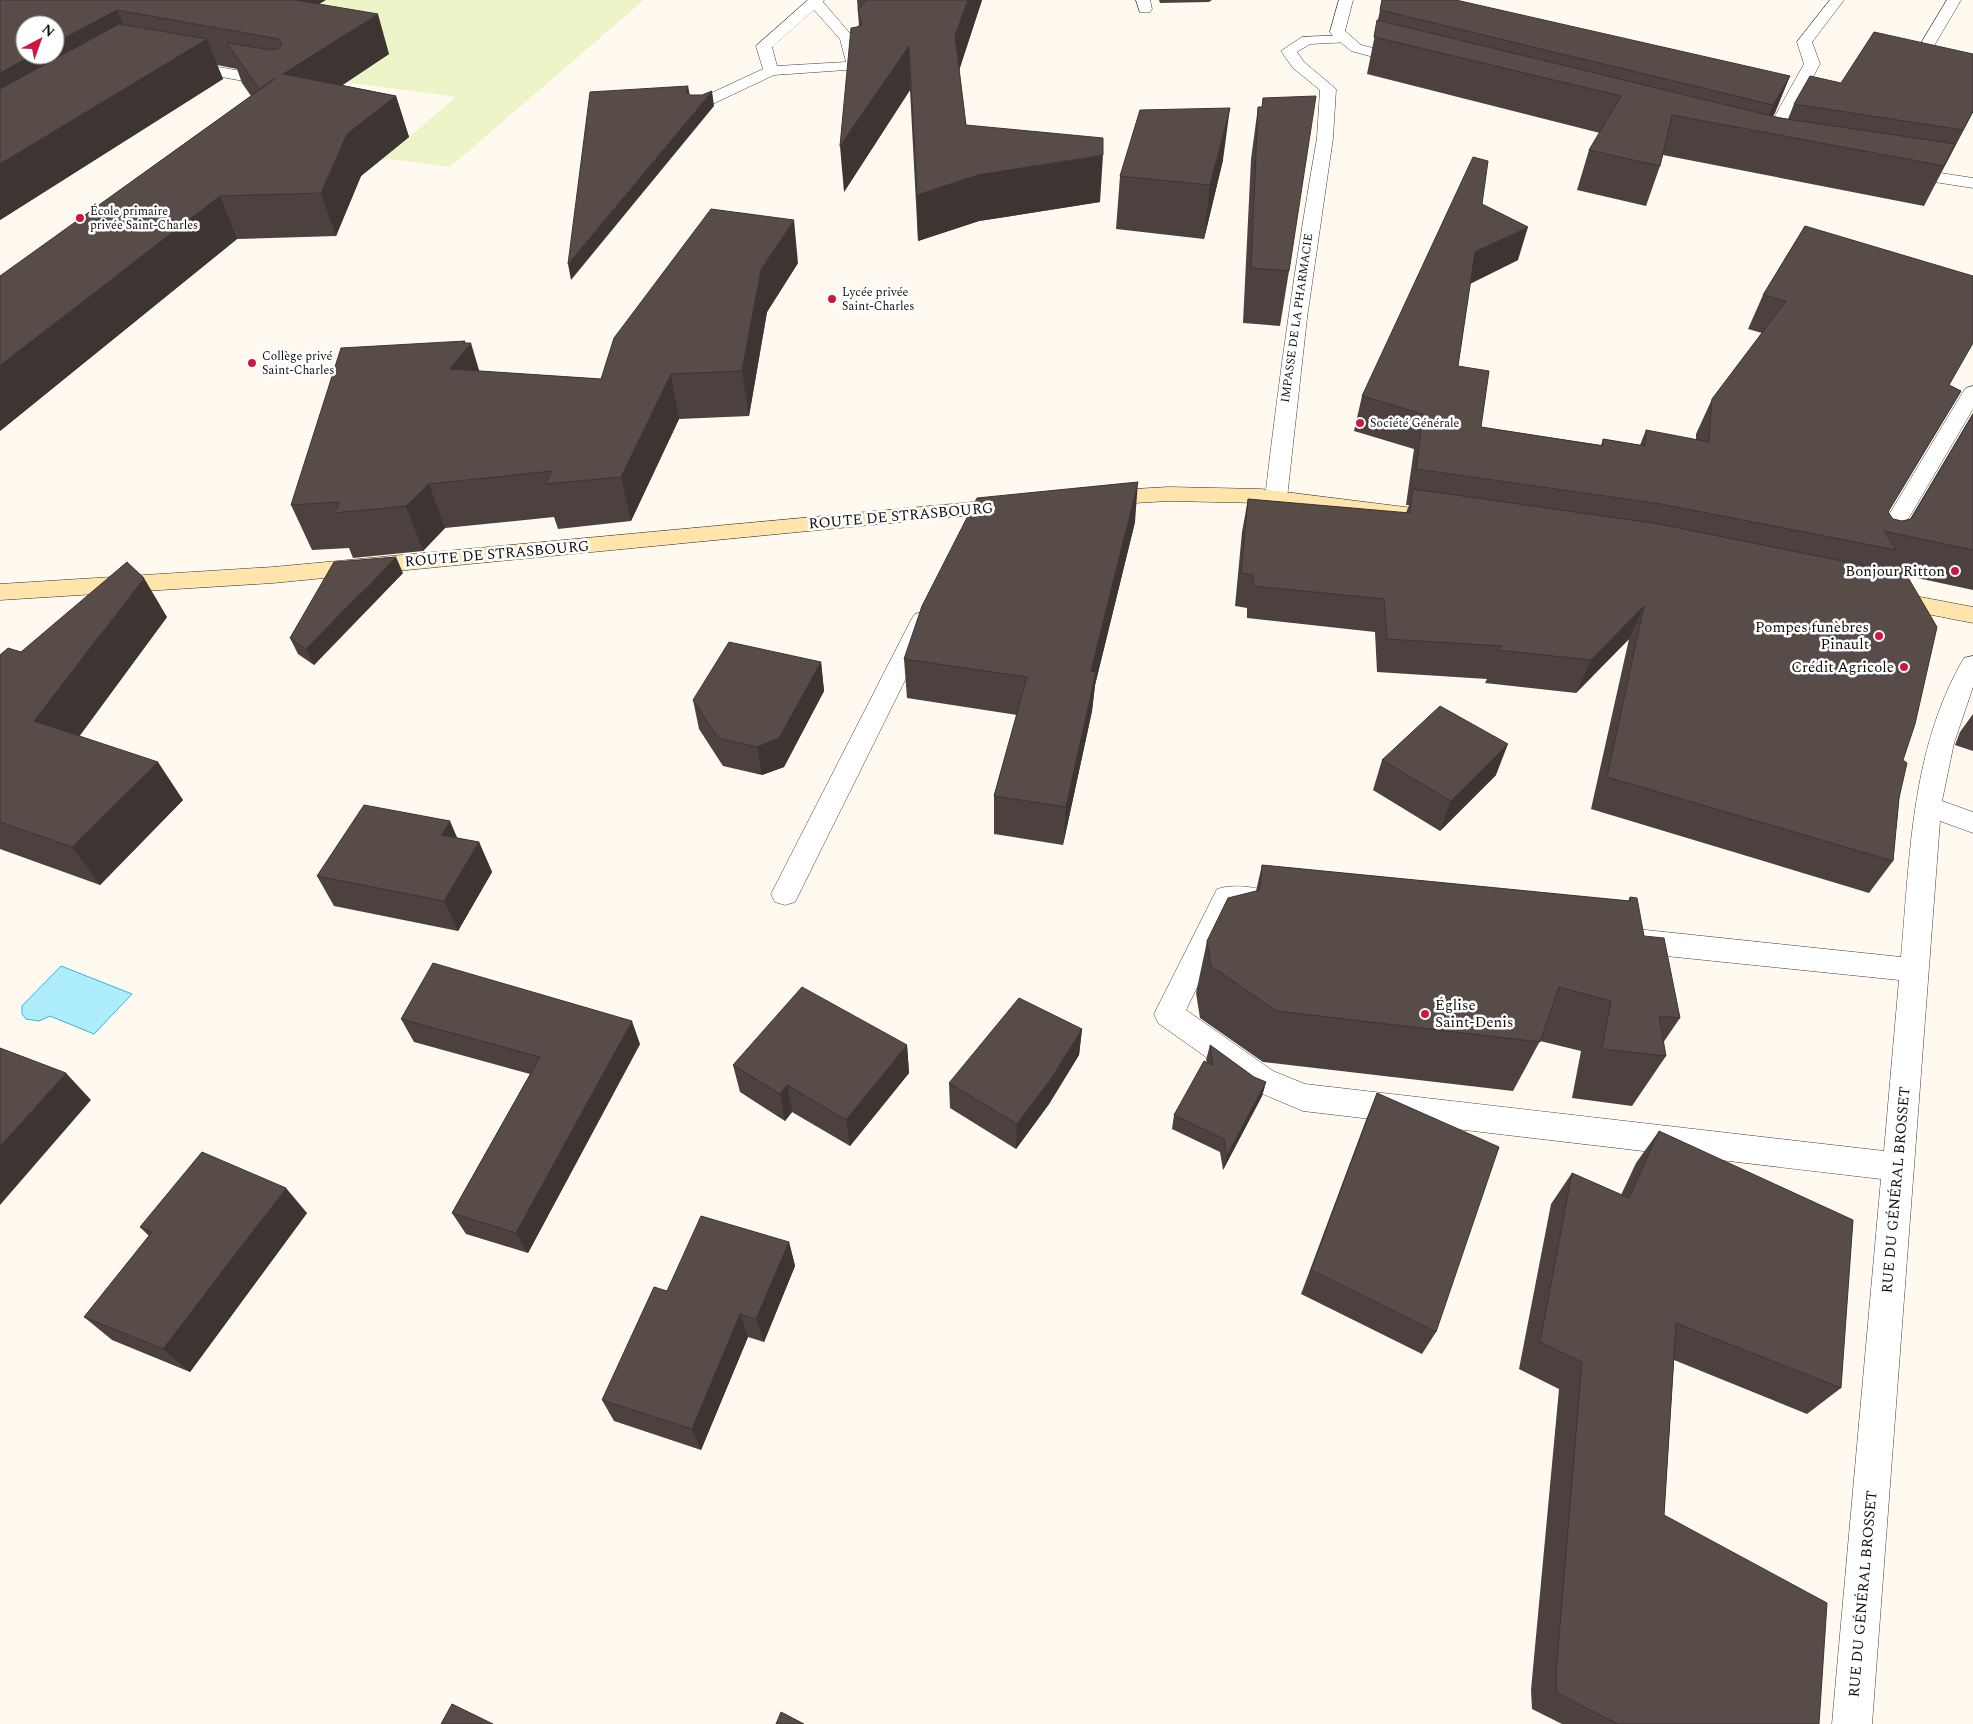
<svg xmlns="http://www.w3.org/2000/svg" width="1973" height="1724" viewBox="0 0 1973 1724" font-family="Spectral,serif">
  <rect width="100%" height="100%" fill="#fff9f0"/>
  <!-- pitch -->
  <path fill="#edf4c7" d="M327,0h317l-194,167 -66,-9 72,-61 -238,-32z"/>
  <!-- water -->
  <path fill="#aeeefc" stroke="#2db7db" d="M61,966l71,28 -38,40 -44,-18 -11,5 -13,-2 -4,-5v-8z"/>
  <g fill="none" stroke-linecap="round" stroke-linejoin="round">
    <!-- service casing -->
    <g stroke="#414141" stroke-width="1">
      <path id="service" d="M1345,35l5,1 2,3 -2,3 -40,2 -13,8 7,10 32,27 -3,49 -2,3h-12l-2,-3 3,-48 -27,-22 -12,-17 21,-14z"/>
    </g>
    <!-- minor casing -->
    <g stroke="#414141" stroke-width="1">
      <g id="minor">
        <path d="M808,0h16l-1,2 31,36 9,28 -3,3 -86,6 -70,33h-12l-2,-3 2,-3 71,-33 -7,-23zM814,10l26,29 6,23 -69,4 -5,-19z"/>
        <path d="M1136,0h14l2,9 -2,3h-10z"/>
        <path d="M1339,0h14l-8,31 16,14 51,13 3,3 -3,3 -5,2 -56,-15 -19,-16 -2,-3z"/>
        <path d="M1830,0h14l-32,42 8,22 -48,86 -2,4h-12l-2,-4 48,-86 -7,-22z"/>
        <path d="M1947,0h14l-37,63h-10l-3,-3z"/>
        <path d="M183,61l93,16 6,2 2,3 -2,3 -6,2 -98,-18 -3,-3 3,-3z"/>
        <path d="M1325,133l6,2 2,3 -26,180 -20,180 -3,5 -8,2 -8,-2 -3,-5c14,-121 31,-240 52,-360l2,-3z"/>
        <path d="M1902,167l71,11v10l-77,-12 -2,-4 2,-4z"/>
        <path d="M1973,386v23l-82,139 -3,5 -8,2 -8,-2 -3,-5 94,-156 3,-4z"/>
        <path d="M923,612l8,2 4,6 -136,274 -4,8 -10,3 -10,-3 -4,-8 140,-274 4,-6z"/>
        <path d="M1973,656v31l-19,56 -12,58 31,11v21l-33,-12 -68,903h-40l49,-545 -578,-68 -52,-22 -93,-66 -4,-9 63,-125c18,-6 44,-1 62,5l4,8 -4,8 -10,3 -34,-4 -49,101 87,61 32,13 579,67 15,-171 -272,-28 -10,-4 -4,-8 4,-8 10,-4 274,29c9,-101 10,-209 63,-299z"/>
      </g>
    </g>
    <!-- secondary casing -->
    <g stroke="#303030" stroke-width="1">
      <g id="secondary">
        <path d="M1169,487l92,2 152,19 8,2 3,5 -3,5 -8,2 -152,-19 -92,-2 -69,4 -8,-2 -3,-5 3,-5 8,-2z"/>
        <path d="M1007,499l8,2 3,5 -3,5 -742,72 -273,17v-16l273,-17z"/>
        <path d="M1889,591l84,16v16l-92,-18 -4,-6 4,-6z"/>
      </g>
    </g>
    <!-- service -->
    <use href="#service" fill="#fff" fill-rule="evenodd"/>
    <!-- minor -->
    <use href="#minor" fill="#fff" fill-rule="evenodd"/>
    <!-- secondary -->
    <use href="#secondary" fill="#ffe5ab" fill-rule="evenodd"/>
  </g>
  <!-- wall -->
  <g fill="#4c413f">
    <path d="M0,0l319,4 70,50 -47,31 54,11 13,41 -48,39 -25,60 -99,3 -237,192 251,-335 -9,-13 -5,-14 -20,-4 6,14 -223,141z"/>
    <path d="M857,0h125l-23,70 7,55 134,77 -121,19 -61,20 -8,-151 -66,102 13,-165 2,-1z"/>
    <path d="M1159,0h53l-3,2 -49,1z"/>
    <path d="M1382,0l408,76 -17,40 15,3 6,-15 47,-21 132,-29v58l-49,94 -261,-51 -3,11 -14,40 -69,-16 12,-40 11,-17 -233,-59z"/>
    <path d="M1258,107l31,164 -9,55 -37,-3 8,-164z"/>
    <path d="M1223,160l-19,79 -88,-10 4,-53z"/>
    <path d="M1482,204l36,56 -48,24 -12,82 23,61 120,18 2,-6 37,6 6,-15 50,10v-6l16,-35 50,-66 -14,-4 15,-34 42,-69 144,159 12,6 -73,121 5,7 9,2 8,-2 63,-106v177l-65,-14 -5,184 -10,101 -24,32 -278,-84 38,-170 -53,54 -91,-10 2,-4 -110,-7 -2,-40 -128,-14v-10l-12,-2 7,-74 6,-33 158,14 3,-8h-3l8,-56 -60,-18 8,-35z"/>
    <path d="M798,263l-31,49 -18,104 -70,3 -48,102 -73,8 -4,-12 -109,11 -22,23 -70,7 -4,-10 -37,2 -21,-45 175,-162 13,28 122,8z"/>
    <path d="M1135,522l-40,163 -3,26 -29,134 -69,-11v-38l23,-81 -110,-17 -3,-39z"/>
    <path d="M403,573l-89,92 -16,-11 -8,-16z"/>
    <path d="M167,617l-88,119 104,64 -83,85 -100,-36v-194l21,-3z"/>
    <path d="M821,662l3,29 -40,76 -22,8 -39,-9 -24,-37 -6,-29z"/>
    <path d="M1973,714v8l-2,2 2,-2v29l-18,-6 5,-13z"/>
    <path d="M1382,760l114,15 -56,56 -67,-41z"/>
    <path d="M457,838l22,4 13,30 -34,59 -124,-25 -17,-30z"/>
    <path d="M1262,865l366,36 2,-4 14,39 36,82 -17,25 3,13 -34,50 -60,-8 9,-47 -41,-10 -27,50 -250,-29 -63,-44 -4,-25 11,-52 49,-50z"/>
    <path d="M401,1019l239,25 -112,209 -62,-19 -14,-21 78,-139 -116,-32z"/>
    <path d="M1082,1029l-3,26 -30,49 -33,45 -66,-41 -1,-25z"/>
    <path d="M907,1045l2,28 -59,73 -58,-34 -7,9 -45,-29 -7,-27z"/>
    <path d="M1210,1045l44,32 12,5 -4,14 -39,74 -3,-18 -48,-23 2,-14 33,-53 -1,-2z"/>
    <path d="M1377,1093l59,239 -14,22 -121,-60 65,-174z"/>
    <path d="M1659,1131l182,257 -34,26 -133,-54 -10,155 155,209h-257l-30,-15 -1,-19 28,-301 -40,-20 32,-165 21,-31 49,22 15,-32z"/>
    <path d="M307,1213l-117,159 -78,-32 -28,-23 65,-81 -9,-9z"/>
    <path d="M789,1242l6,24 -31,76 -16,-5 -47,113 -87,-29 -12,-21 65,-109z"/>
  </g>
  <!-- shaded-wall -->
  <g fill="#3e3533">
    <path d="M260,0h66l-54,33z"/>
    <path d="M968,0h14l-26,80 -1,-44z"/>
    <path d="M117,10l17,40 -134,75v-52l33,-18h22v-12z"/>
    <path d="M378,14l11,40 -91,61 -15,-41z"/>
    <path d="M207,39l16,40 -223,141v-56z"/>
    <path d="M909,46l1,44 -66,102 -4,-46z"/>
    <path d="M1790,76l-15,37 -12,19h-1l11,-27z"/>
    <path d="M688,86l3,15 -5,-9z"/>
    <path d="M712,91l2,15 -143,174 -3,-16z"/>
    <path d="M396,96l13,41 -48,39 -25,60 -15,-43 26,-59z"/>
    <path d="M1230,108l-7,52 -19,79 6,-54z"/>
    <path d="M1973,111v1l-31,59 21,-41z"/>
    <path d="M1103,155l-3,47 -121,19 -61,20 -1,-46 61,-20z"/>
    <path d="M220,196l17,43 -237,192v-66z"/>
    <path d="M794,220l4,43 -31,49 -18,104 -7,-45 19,-102z"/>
    <path d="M1528,227l-10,33 -53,26 10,-34z"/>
    <path d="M465,341l2,7 4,-5 13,44 -34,-18z"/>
    <path d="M671,374l8,45 -48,102 -10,-44z"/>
    <path d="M1138,482l-3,40 -40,163 -3,26 -29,134 3,-38 25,-136z"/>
    <path d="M429,484l16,44 -22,23 -17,-45z"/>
    <path d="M396,557l7,16 -89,92 -8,-16z"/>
    <path d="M144,578l23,39 -105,143 -28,-39z"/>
    <path d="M1644,606l-15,33 -53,54 15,-33z"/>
    <path d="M821,662l3,29 -40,76 -22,8 -5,-28z"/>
    <path d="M1508,744l-12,31 -56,56 11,-30z"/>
    <path d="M158,762l25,38 -83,85 -28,-38z"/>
    <path d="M450,821l13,30 -22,-16z"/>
    <path d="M479,842l13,30 -34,59 -14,-30z"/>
    <path d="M632,1021l8,23 -112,209 -12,-20z"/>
    <path d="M1082,1029l-3,26 -30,49 -33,45 1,-25z"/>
    <path d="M907,1045l2,28 -59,73 -4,-26z"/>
    <path d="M66,1073l25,27 -91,105v-59z"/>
    <path d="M1266,1082l-4,14 -39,74 4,-14z"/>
    <path d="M787,1085l5,27 -7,9 -5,-27z"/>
    <path d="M286,1188l21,25 -117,159 -27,-23z"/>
    <path d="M789,1242l6,24 -31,76 -8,-23z"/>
    <path d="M740,1314l8,23 -47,113 -9,-21z"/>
  </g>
  <!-- building -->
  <g fill="#584c49" stroke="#3e3533">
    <path d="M0,0h295l83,14 -95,60 113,22 -49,38 -26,59 -101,3 -220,169v-89l276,-198 -17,11 -32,-46 45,7 7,-2 3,-3 -3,-6 -162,-29 -62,33v-18h-30v30h8l-33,18z"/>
    <path d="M866,0h102l-13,36 11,89 137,13v17l-125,20 -61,20 -8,-149 -69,100 11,-118 6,-1 5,-3 -4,-14z"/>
    <path d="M1382,0h74l334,76 -17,29 -393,-95z"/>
    <path d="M1377,20l403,98 175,26 -11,22 -272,-51 -12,51 -71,-16 32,-54 -247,-59z"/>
    <path d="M119,24l88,15 -207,125v-75z"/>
    <path d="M1874,32l99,22v57l-10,19 -169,-26 16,-28 31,7z"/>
    <path d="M688,86l-2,6 4,3h12l10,-4 -144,173 22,-172z"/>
    <path d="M1316,96l-27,175 -38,-3 7,-161h4l1,-9z"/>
    <path d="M1230,108l-20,77 -90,-9 20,-66z"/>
    <path d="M1473,157l15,4 -6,43 46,23 -53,25 -17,114 31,5 -8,56 122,19v-7l42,7 1,-16 63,12 3,-43 74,-98 -23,-6 42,-69 168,50v67l-24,42 12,6 -73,121 5,7 9,2 9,-2 62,-105v136l-89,-19 12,19 -235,-46 -245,-35 7,-55 -61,-18z"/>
    <path d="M711,209l83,11 -33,49 -19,102 -71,3 -50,103 -76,7 7,-13 -123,13 -23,22 -72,7 6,-11 -49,3 50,-157 124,-7 -2,2h8l-21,26 151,10 13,-41z"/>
    <path d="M1138,482l-47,189 5,1 -30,135 -72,-11 33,-119 -123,-18 18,-53 55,-108z"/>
    <path d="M1413,489l246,35 247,50 31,53 -22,97 -12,36 4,3 -8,35 -6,63 -286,-84 37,-171 -53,54 -94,-10 5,-4 -115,-7 -3,-40 -131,-13v-11l-12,-2 7,-74 162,14z"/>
    <path d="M396,557l-90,92 -16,-11 44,-76z"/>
    <path d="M127,562l17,16 -110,143 124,41 -86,85 -72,-25v-167l8,-7 13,4z"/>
    <path d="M729,642l92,20 -42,76 -22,9 -39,-9 -25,-38z"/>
    <path d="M1440,706l68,38 -57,57 -69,-41z"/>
    <path d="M364,805l86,16 -9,14 38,7 -35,59 -127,-25z"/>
    <path d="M1262,865l368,36v-4l7,1 7,38 20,2 16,80 -21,-2 7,40 -64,-7 9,-48 -52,-14 -19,55 -263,-31 -66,-45 -4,-25 21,-43 32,-8z"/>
    <path d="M433,963l199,58 -116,212 -64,-20 88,-156 -139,-38z"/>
    <path d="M802,987l105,58 -61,75 -59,-35 -7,9 -47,-29z"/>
    <path d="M1019,998l63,31 -31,50 -34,45 -68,-41z"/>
    <path d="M1210,1045l44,32 12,5 -39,74 -3,-17 -50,-24 30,-54 9,4z"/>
    <path d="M0,1048l66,25 -66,73z"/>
    <path d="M1377,1093l122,54 -63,185 -125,-62z"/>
    <path d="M1659,1131l194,89 -12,168 -165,-65 -12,192 163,88 -8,121h-201l-61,-31 -1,-19 26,-312 -42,-20 32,-169 57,25z"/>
    <path d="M202,1152l84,36 -123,161 -79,-32 68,-85 -12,-5z"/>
    <path d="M701,1216l88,26 -33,77 -16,-5 -48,115 -90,-29 52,-113 13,4z"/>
    <path d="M452,1704l41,20h-52z"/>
    <path d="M781,1712l23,12h-28z"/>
  </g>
  <!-- markers -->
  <g fill="#cd1743" stroke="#fff" stroke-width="2">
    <circle cx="80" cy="218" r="5"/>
    <circle cx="832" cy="299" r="5"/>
    <circle cx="252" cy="363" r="5"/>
    <circle cx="1360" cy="423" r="5"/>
    <circle cx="1955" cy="571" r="5"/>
    <circle cx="1879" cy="636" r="5"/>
    <circle cx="1904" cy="667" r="5"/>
    <circle cx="1425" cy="1014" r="5"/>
  </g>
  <g text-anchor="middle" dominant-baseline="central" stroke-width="5" stroke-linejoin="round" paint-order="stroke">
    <!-- far-poi labels -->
    <g font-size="12" fill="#0e0e0e" stroke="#fff" text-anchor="start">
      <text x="90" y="211">École primaire<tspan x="90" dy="14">privée Saint-Charles</tspan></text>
      <text x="842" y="292">Lycée privée<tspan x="842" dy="14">Saint-Charles</tspan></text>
      <text x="262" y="356">Collège privé<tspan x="262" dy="14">Saint-Charles</tspan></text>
      <text x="1370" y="423">Société Générale</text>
    </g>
    <!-- far-street labels -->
    <g font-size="12" fill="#0e0e0e" stroke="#fff">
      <text transform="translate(1297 318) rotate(-82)">IMPASSE DE LA PHARMACIE</text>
    </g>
    <!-- street labels -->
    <g font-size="15" fill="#0e0e0e" stroke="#fff">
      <text transform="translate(901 516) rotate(-5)">ROUTE DE STRASBOURG</text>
      <text transform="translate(497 554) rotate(-5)">ROUTE DE STRASBOURG</text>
      <text transform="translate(1896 1190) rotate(-85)">RUE DU GÉNÉRAL BROSSET</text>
      <text transform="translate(1863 1594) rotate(-85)">RUE DU GÉNÉRAL BROSSET</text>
    </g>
    <!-- poi labels -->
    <g font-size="15" fill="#0e0e0e" stroke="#fff" text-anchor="end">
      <text x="1945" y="571">Bonjour Ritton</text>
      <text x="1869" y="627">Pompes funèbres<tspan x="1869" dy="17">Pinault</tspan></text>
      <text x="1894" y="667">Crédit Agricole</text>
      <text x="1435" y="1005" text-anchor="start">Église<tspan x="1435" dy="17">Saint-Denis</tspan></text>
    </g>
  </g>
  <!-- north arrow -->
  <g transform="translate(40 40) rotate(41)"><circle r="24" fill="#ffffff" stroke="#9f9f9f"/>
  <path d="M0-4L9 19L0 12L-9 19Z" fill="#cd1743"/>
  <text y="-8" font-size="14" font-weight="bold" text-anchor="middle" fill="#0e0e0e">N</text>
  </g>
</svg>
